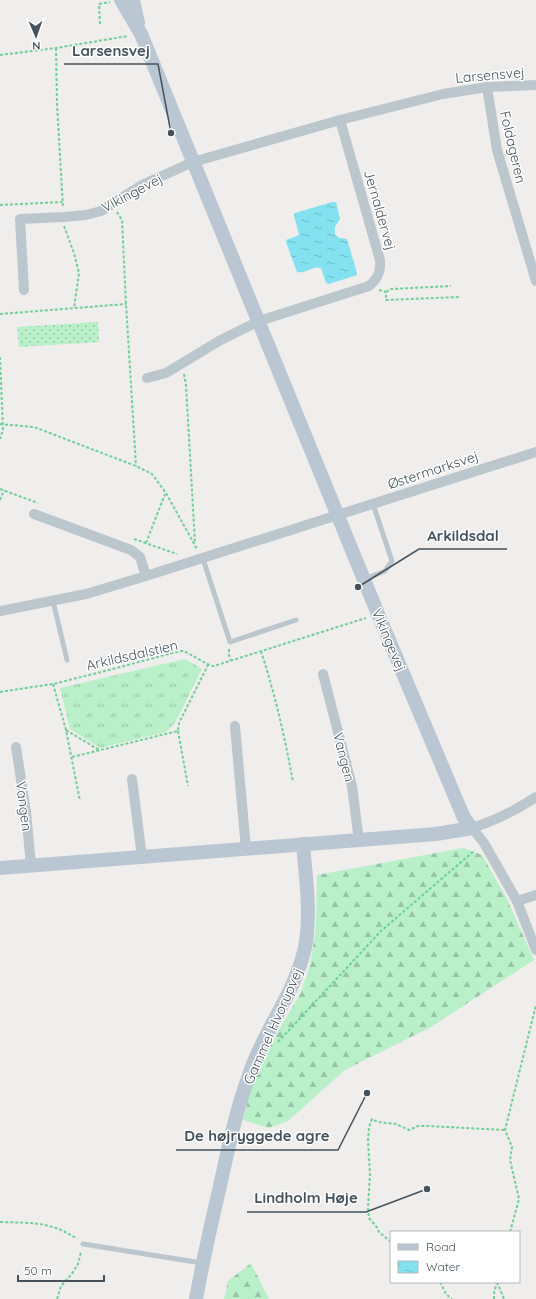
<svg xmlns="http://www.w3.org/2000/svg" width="536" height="1299" viewBox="0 0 536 1299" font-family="Quicksand,sans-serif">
  <defs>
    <pattern id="grass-tufts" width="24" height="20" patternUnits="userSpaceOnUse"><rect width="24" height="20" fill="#b9f0ca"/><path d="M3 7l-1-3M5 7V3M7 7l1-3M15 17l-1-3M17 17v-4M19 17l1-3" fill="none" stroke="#98c5a7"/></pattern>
    <pattern id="forest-firs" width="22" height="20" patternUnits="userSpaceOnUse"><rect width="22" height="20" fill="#b9f0ca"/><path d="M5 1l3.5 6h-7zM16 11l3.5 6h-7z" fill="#98c5a7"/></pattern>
    <pattern id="park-dots" width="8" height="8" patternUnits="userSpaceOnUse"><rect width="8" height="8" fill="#b9f0ca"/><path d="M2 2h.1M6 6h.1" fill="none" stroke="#98c5a7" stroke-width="1.8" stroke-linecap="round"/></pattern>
    <pattern id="water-ripples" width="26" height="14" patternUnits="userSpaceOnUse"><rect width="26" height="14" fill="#84e1ef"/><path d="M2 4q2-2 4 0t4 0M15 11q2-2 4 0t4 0" fill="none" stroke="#6eb9c5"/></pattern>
  </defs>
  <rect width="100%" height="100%" fill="#f0eded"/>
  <!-- grass -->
  <path fill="url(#grass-tufts)" d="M185,659l17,10 -27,54 -9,9 -66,16 -30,-19 -10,-41z"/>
  <!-- forest -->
  <g fill="url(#forest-firs)">
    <path d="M463,848l19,7 24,42 28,63 -103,67 -86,43 -57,51 -19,7 -26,-8 7,-29 15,-38 35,-59 10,-29 6,-38 1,-52z"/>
    <path d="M251,1263l18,36h-45l4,-18z"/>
  </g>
  <!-- park -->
  <path fill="url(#park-dots)" d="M98,322l1,20 -80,5 -2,-20z"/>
  <!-- water -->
  <path fill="url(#water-ripples)" d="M332,202h4l4,17 -5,8v7l4,4 8,1 10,34v2l-28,9 -3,-1 -5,-15c-8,-3 -15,6 -24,4l-11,-30v-2l11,-4 2,-2 -5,-18 1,-3z"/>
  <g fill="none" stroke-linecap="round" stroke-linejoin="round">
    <!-- path -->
    <g stroke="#70cf98" stroke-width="2" stroke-dasharray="3 2" stroke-linecap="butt">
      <path d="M100,24l-1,-20 11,-2"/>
      <path d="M56,48l1,56 6,104"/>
      <path d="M0,55l56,-7 72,-12"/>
      <path d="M0,205l62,-3"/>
      <path d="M117,212l5,8 4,84 10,162"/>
      <path d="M64,226l10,27 5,20 -5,35"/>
      <path d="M379,290l7,2v8l73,-3"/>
      <path d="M386,292l5,-3 60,-3"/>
      <path d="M0,314l126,-10"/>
      <path d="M0,357l3,73 -3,9"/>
      <path d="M184,374l2,11 9,158"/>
      <path d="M0,424l34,3 102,39 16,8 14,19 31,56"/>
      <path d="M0,489l38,14"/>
      <path d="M0,500l4,-10"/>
      <path d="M134,539l43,15"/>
      <path d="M146,543l19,-49"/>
      <path d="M229,649v6l2,6"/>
      <path d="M261,651c14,43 24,87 32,131"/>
      <path d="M53,684l13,46 14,71"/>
      <path d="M0,692l53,-8 56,-14 71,-19h4l27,15h3l152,-48"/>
      <path d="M66,730l33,20"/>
      <path d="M178,731l10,55"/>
      <path d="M72,757l106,-26 1,-8 29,-58"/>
      <path d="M278,1042l103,-111 94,-81"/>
      <path d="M0,1222c30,1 51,-1 77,17"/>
      <path d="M510,1232l9,-33 -9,-39 2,-13 -7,-17 31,-125"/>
      <path d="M391,1242l-12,-10 -3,-6 -7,-8 -1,-10 2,-34 -2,-33 1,-14 3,-8 6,3 18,2 13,6 9,-4h10l77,4"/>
      <path d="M440,1282l6,12 6,5"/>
      <path d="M497,1282l7,17"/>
      <path d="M57,1299l4,-13 10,-11 7,-11 3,-12"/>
      <path d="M494,1299v-6l3,-11"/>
    </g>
    <!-- lane -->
    <g stroke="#bbc6cd" stroke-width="5">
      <path d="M203,559l27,83 66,-22"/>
      <path d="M365,579l20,-8 7,-10 -19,-57"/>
      <path d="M53,601l14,59"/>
      <path d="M83,1244l119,19"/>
    </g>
    <!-- street -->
    <g stroke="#bbc6cd" stroke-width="10">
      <path d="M487,87l10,63 39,131"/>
      <path d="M24,290l-4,-71 44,-2 22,-2 15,-4 41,-26 51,-23 147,-42 103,-26 44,-7 49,-2"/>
      <path d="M147,378l19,-5 53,-32 40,-20 110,-35c9,-8 12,-14 11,-26l-40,-140"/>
      <path d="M34,514l97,36 9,7 6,19"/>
      <path d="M0,611l86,-17 60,-18 390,-124"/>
      <path d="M323,674l29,112 7,55"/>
      <path d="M235,726l11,123"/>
      <path d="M16,747l10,65 5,53"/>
      <path d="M132,779l10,78"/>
      <path d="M536,797c-20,13 -41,24 -64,31l12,15 33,58 19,49"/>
      <path d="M517,901l19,-6"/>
    </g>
    <!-- secondary -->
    <g stroke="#bac7d2" stroke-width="14">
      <path d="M133,0l5,23"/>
      <path d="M0,868l436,-34 36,-6 -8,-10 -86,-204 -237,-580 -20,-34"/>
      <path d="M196,1299c7,-38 15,-75 24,-113 8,-37 16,-75 29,-111 13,-41 41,-75 53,-116 11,-33 4,-80 1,-115"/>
    </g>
  </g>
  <g text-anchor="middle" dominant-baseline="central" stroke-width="3" stroke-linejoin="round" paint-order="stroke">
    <!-- street labels -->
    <g font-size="14" fill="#45525b" stroke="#fff">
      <text transform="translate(490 75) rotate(-5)">Larsensvej</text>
      <text transform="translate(513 147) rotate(77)">Foldageren</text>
      <text transform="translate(132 193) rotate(-28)">Vikingevej</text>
      <text transform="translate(380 210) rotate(74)">Jernaldervej</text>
      <text transform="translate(433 470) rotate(-18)">Østermarksvej</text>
      <text transform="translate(389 640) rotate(67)">Vikingevej</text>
      <text transform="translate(132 655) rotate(-13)">Arkildsdalstien</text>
      <text transform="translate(344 757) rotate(76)">Vangen</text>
      <text transform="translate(24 806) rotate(83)">Vangen</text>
      <text transform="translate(273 1026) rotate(-66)">Gammel Hvorupvej</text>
    </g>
  </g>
  <!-- callouts -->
  <path fill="none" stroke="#45525b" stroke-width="1.5" d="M171 133L158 64H64M358 587L419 549H507M367 1093L338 1150H176M427 1189L366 1212H247"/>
  <g fill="#45525b" stroke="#fff" stroke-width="1.5">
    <circle cx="171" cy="133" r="4"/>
    <circle cx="358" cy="587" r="4"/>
    <circle cx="367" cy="1093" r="4"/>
    <circle cx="427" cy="1189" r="4"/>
  </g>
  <g font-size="15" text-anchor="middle" font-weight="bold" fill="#45525b" stroke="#fff" stroke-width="3" stroke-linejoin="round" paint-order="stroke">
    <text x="111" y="56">Larsensvej</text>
    <text x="463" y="541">Arkildsdal</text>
    <text x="257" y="1141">De højryggede agre</text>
    <text x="306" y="1203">Lindholm Høje</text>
  </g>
  <!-- legend -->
  <rect x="390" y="1231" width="130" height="52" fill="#ffffff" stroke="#b5babd"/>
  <rect x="398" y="1244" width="20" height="6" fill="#bac7d2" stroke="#b5babd"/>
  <text x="426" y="1251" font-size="12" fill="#45525b">Road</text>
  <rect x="398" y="1261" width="20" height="12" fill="url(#water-ripples)" stroke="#b5babd"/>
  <text x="426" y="1271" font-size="12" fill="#45525b">Water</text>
  <!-- north arrow -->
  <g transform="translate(36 36) rotate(178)" stroke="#ffffff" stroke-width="3" paint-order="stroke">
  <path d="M0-3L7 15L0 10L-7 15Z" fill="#45525b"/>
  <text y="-6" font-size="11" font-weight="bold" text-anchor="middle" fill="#45525b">N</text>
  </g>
  <!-- scale -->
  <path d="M18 1275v6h86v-6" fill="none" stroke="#45525b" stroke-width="2"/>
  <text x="24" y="1275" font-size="12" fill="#45525b" stroke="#ffffff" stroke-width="3" paint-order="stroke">50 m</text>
</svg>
